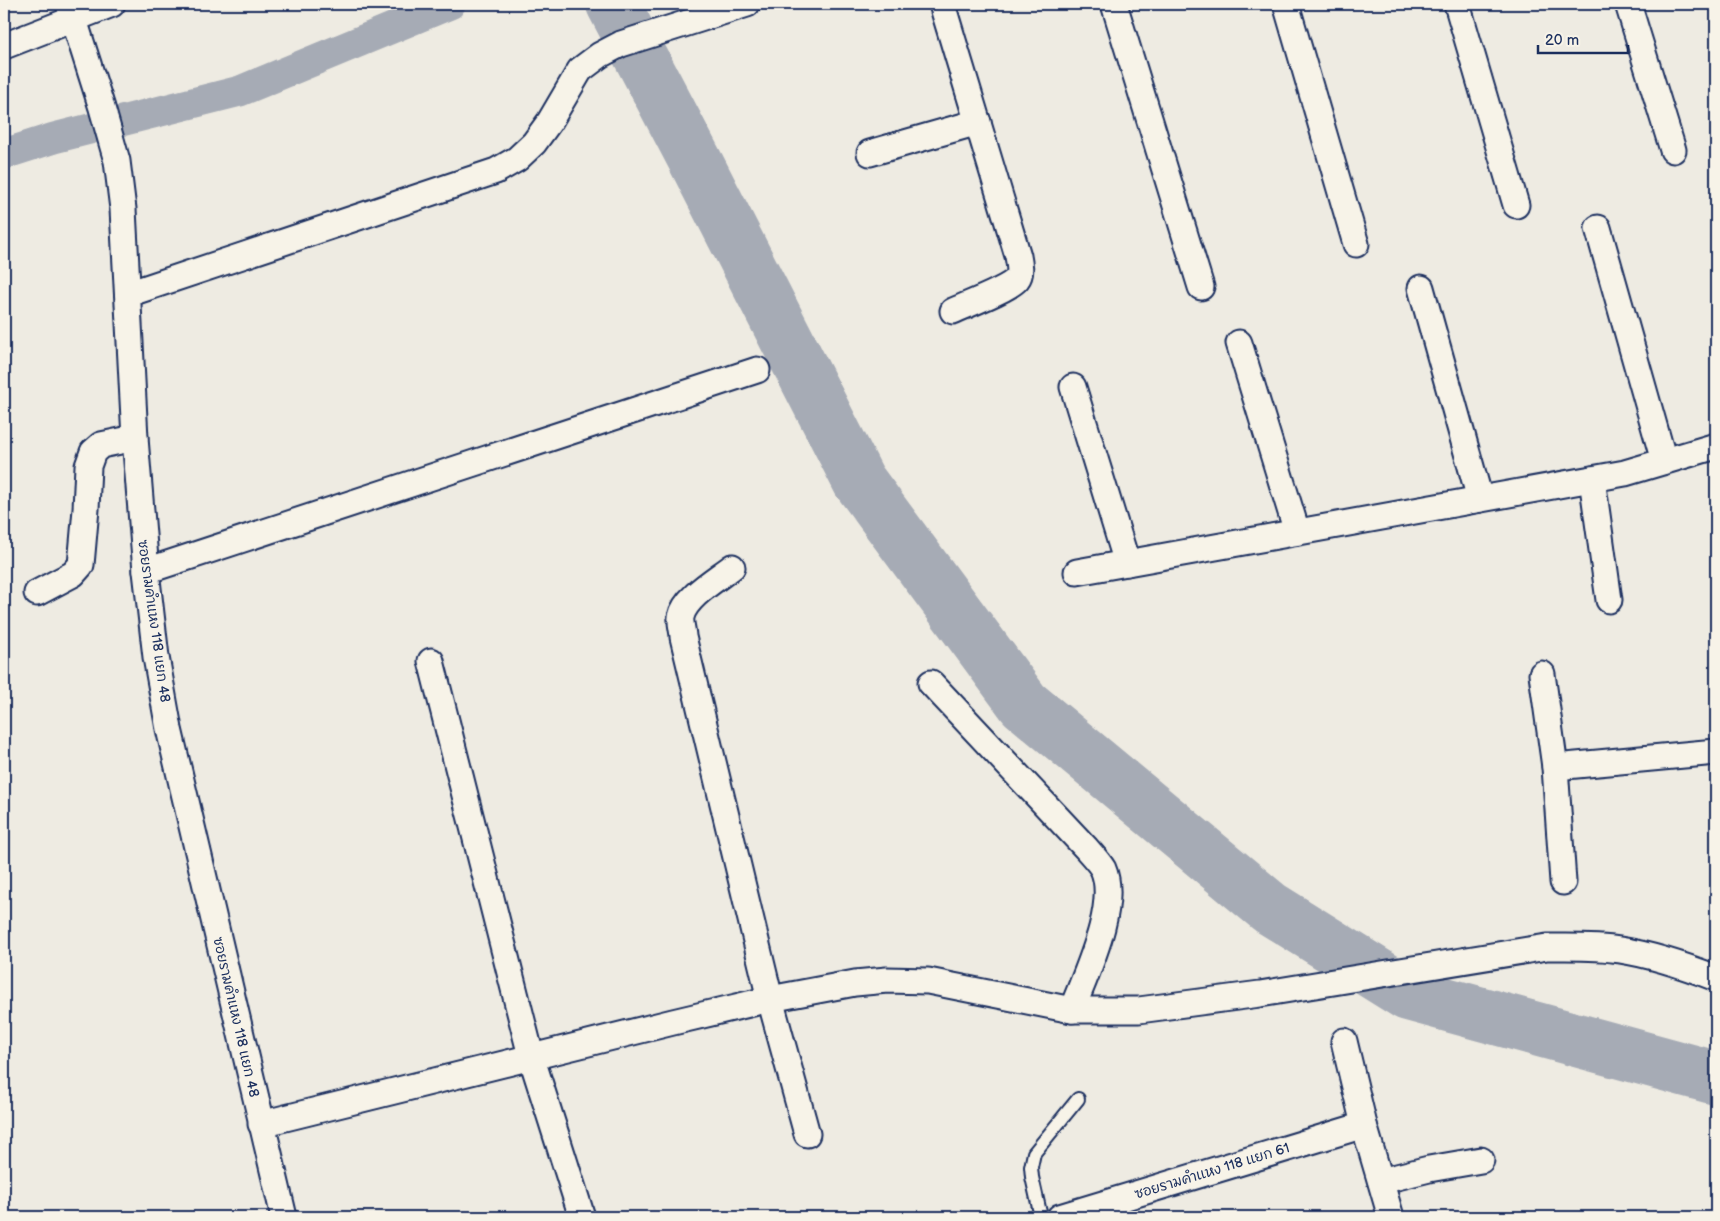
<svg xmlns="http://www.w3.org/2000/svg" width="1720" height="1221" viewBox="0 0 1720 1221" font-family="'Balsamiq Sans','Playpen Sans Thai',sans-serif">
  <rect width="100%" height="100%" fill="#eeebe2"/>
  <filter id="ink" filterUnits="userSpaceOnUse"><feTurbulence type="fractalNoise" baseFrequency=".02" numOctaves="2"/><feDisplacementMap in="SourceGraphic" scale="10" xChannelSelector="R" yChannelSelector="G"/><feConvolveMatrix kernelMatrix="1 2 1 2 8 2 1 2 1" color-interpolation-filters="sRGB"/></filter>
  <g filter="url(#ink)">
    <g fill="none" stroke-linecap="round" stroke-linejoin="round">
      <!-- canal -->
      <path stroke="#a6abb5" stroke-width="31" d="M4,154l50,-16 186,-47 210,-87"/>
      <!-- river -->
      <path stroke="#a6abb5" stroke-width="54" d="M613,4l86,164 160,313 165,223 246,204 138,86 308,84"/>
      <!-- service casing -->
      <g stroke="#1b2f5e" stroke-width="16">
        <path id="service" d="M1041,1217l-9,-40 -1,-10 3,-14 44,-54"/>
      </g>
      <!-- minor casing -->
      <g stroke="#1b2f5e" stroke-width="29">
        <g id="minor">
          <path d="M69,4l33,104 15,53 6,48 12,229 11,133 10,86 13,72 115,488"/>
          <path d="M942,4l76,252c1,7 4,17 -1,23 -8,10 -51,26 -64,32"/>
          <path d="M1114,4l87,283"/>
          <path d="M1286,4l70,240"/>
          <path d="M1457,4l59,201"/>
          <path d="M1628,4l45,146"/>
          <path d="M4,46l108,-42"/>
          <path d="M870,153l108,-31"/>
          <path d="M1598,228l66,233"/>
          <path d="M1421,288l59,211"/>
          <path d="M128,294l368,-123 21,-12 17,-16 16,-22 30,-51 20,-15 21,-11 126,-40"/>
          <path d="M1239,343l58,189"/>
          <path d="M1073,387l54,176"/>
          <path d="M1592,479l17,121"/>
          <path d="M732,567c-15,12 -47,30 -51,50 -1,6 2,14 2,20l87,362 37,135"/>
          <path d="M146,571l611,-201"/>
          <path d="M1077,572l548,-99 91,-27"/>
          <path d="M37,593l36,-19 8,-9 5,-56 2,-43 5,-14 8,-7 34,-7"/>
          <path d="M431,661l100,395 51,161"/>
          <path d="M1542,674l13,93 8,115"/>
          <path d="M931,683l155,165c5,6 13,14 17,21 16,37 -18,106 -31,141"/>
          <path d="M1555,767l161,-15"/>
          <path d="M1344,1041l20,84 27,92"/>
          <path d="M261,1124l412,-102 97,-23 85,-16 32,-3 41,1 144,29h67l121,-16 287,-47c24,0 49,-1 73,3 33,5 65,16 96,28"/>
          <path d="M1381,1181l48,-12 52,-9"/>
          <path d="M1060,1217l304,-92"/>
        </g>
      </g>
      <!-- service -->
      <use href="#service" stroke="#f7f3e8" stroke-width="12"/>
      <!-- minor -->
      <use href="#minor" stroke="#f7f3e8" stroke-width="25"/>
    </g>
  </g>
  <g text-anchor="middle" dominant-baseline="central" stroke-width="4" stroke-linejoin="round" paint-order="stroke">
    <!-- street labels -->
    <g font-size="14" fill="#1b2f5e" stroke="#f7f3e8">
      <text transform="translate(154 621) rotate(82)">ซอยรามคำแหง 118 แยก 48</text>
      <text transform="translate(236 1017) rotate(77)">ซอยรามคำแหง 118 แยก 48</text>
      <text transform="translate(1212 1171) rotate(-17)">ซอยรามคำแหง 118 แยก 61</text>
    </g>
  </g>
  <!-- margin -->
  <rect width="1720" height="1221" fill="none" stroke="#f7f3e8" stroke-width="20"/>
  <rect x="10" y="10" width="1700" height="1201" fill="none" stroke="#1b2f5e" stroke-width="2" filter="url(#ink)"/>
  <!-- scale -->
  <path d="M1538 45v8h90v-8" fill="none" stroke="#1b2f5e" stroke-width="2.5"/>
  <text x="1545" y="45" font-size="15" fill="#1b2f5e" stroke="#f7f3e8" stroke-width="4" paint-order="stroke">20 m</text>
</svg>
